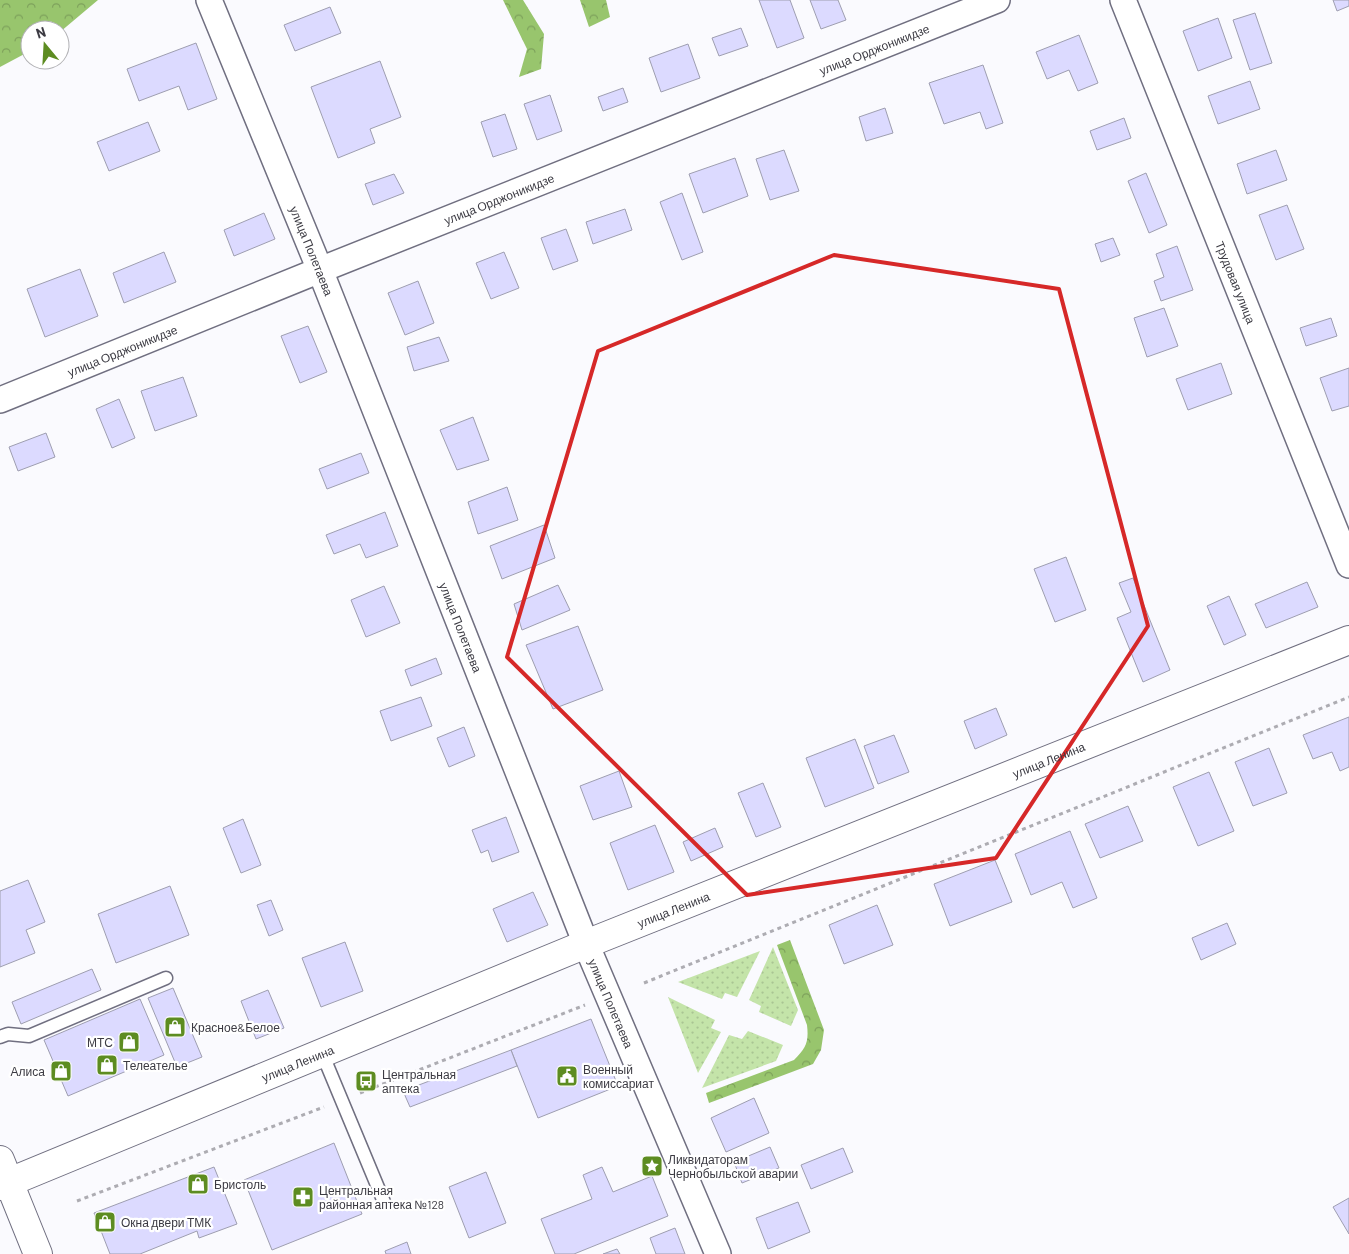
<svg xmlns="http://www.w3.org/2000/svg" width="1349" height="1254" viewBox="0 0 1349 1254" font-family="Barlow,sans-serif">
  <defs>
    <pattern id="grass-dots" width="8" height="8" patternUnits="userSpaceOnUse" patternTransform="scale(1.25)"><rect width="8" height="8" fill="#c4e4a9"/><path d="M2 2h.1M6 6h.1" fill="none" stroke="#a9c493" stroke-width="1.8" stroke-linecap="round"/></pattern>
    <pattern id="forest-crowns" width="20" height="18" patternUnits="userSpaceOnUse" patternTransform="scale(1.25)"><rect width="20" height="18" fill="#98c56d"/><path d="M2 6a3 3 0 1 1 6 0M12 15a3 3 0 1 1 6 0" fill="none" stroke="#7da15b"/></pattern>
  </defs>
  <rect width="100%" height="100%" fill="#fafafe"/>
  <!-- grass -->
  <g fill="url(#grass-dots)">
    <path d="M773,947l25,63 -7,16 -32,-14 2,-6 -12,-6z"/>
    <path d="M760,951l-23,46 -12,-4 -3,6 -44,-17z"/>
    <path d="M668,997l47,23 -4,8 10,4 -23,41z"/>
    <path d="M748,1031l35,14 -7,16 -74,27 27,-53 13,4z"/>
  </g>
  <!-- forest -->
  <g fill="url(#forest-crowns)">
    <path d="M0,0h98l-38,32v-2h-30v21l-30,16z"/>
    <path d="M503,0h20l21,34 -3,35 -22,8 8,-28z"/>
    <path d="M580,0h26l4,17 -21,10z"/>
    <path d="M790,940l34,90 -3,20 -8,14 -104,39 -3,-10 88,-33c12,-12 15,-18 13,-35l-30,-80z"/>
  </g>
  <!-- building -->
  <g fill="#dcdaff" stroke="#9e9eb0">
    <path d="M759,0h31l14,38 -27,10z"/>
    <path d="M810,0h28l8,20 -25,9z"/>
    <path d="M1333,0h16v6l-12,5z"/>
    <path d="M330,7l11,26 -46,18 -11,-26z"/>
    <path d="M1255,13l17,50 -22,7 -17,-50z"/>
    <path d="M1218,18l14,40 -34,13 -15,-40z"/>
    <path d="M741,28l7,18 -29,10 -7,-18z"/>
    <path d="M1079,35l19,48 -20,8 -9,-21 -22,9 -11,-27z"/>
    <path d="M196,43l21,56 -29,11 -9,-24 -40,15 -12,-32z"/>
    <path d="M688,44l12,34 -39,14 -12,-34z"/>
    <path d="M380,61l21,56 -31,12 5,14 -37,15 -27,-71z"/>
    <path d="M983,65l20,58 -17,6 -6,-17 -36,12 -15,-41z"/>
    <path d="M1250,81l10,28 -42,15 -10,-28z"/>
    <path d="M623,88l5,14 -25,9 -5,-14z"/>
    <path d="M550,95l12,36 -25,9 -13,-36z"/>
    <path d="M885,108l8,25 -27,8 -7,-24z"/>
    <path d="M505,114l12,35 -24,8 -12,-35z"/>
    <path d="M1124,118l7,20 -34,12 -7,-19z"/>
    <path d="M148,122l12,29 -51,20 -12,-29z"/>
    <path d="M784,150l15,41 -29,9 -14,-41z"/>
    <path d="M1276,150l11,30 -40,14 -10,-30z"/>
    <path d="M735,158l13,38 -45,17 -14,-39z"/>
    <path d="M1146,173l21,52 -18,8 -21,-52z"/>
    <path d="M394,174l10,19 -31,12 -8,-21z"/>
    <path d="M682,193l21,59 -21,8 -22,-58z"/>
    <path d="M1287,205l17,44 -28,11 -17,-45z"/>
    <path d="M625,209l7,21 -39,14 -7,-22z"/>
    <path d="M264,213l11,26 -41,17 -10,-26z"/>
    <path d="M566,229l12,32 -25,9 -12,-32z"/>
    <path d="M1113,238l7,17 -19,7 -6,-18z"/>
    <path d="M1177,246l16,44 -32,11 -7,-20 10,-4 -8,-23z"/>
    <path d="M164,252l12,30 -52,21 -11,-30z"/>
    <path d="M504,252l15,36 -28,11 -15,-36z"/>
    <path d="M80,269l18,47 -53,21 -18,-48z"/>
    <path d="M418,281l16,42 -29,12 -17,-42z"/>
    <path d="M1164,308l14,38 -31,11 -13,-39z"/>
    <path d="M1331,318l6,18 -31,10 -6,-18z"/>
    <path d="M308,326l19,46 -27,11 -19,-47z"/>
    <path d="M439,337l10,24 -35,10 -7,-24z"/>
    <path d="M1221,363l11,31 -44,16 -12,-31z"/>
    <path d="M1349,368v38l-17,5 -12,-33z"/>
    <path d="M183,377l14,39 -42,15 -14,-40z"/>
    <path d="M119,399l16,39 -23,10 -16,-39z"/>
    <path d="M473,417l16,43 -32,10 -17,-40z"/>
    <path d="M46,433l9,24 -37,14 -9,-24z"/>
    <path d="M361,453l8,20 -42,16 -8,-20z"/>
    <path d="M507,487l11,33 -40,14 -10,-32z"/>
    <path d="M385,512l13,34 -32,12 -6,-14 -26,10 -8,-19z"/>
    <path d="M544,525l11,33 -53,21 -12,-33z"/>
    <path d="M1066,557l20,53 -31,12 -21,-53z"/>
    <path d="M1133,578l37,92 -27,12 -26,-64 14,-6 -12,-29z"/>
    <path d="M1307,582l11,25 -52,21 -11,-24z"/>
    <path d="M558,585l12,25 -48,20 -8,-26z"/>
    <path d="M384,586l16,37 -34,14 -15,-37z"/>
    <path d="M1229,596l17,39 -22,10 -17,-39z"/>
    <path d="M578,626l25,64 -50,19 -27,-64z"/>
    <path d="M436,658l6,16 -31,12 -6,-16z"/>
    <path d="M421,697l11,29 -41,15 -11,-30z"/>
    <path d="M996,708l11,27 -32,14 -11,-28z"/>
    <path d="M1349,717v50l-9,4 -8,-19 -19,7 -10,-24z"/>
    <path d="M464,727l11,29 -26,11 -12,-29z"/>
    <path d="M894,735l15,37 -31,12 -14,-38z"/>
    <path d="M855,739l19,49 -49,19 -19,-49z"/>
    <path d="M1269,748l18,45 -34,13 -18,-44z"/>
    <path d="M619,771l13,36 -39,13 -13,-34z"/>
    <path d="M1209,772l25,59 -36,15 -25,-59z"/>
    <path d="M763,783l18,44 -25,10 -18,-44z"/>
    <path d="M1128,806l15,35 -43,17 -15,-34z"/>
    <path d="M506,817l13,35 -27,10 -4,-12 -7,3 -9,-23z"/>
    <path d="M243,819l18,46 -20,8 -18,-45z"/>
    <path d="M655,825l19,47 -46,18 -18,-47z"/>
    <path d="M715,828l8,19 -32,14 -8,-19z"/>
    <path d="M1070,831l27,67 -24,10 -11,-26 -31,13 -16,-41z"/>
    <path d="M995,860l17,42 -62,24 -16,-42z"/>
    <path d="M28,880l17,42 -19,8 9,23 -35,14v-76z"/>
    <path d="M170,886l19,49 -73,28 -18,-49z"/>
    <path d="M533,892l15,33 -41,17 -14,-33z"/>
    <path d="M271,900l12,30 -14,6 -12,-31z"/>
    <path d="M877,905l16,40 -49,19 -15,-39z"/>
    <path d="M1227,923l9,21 -35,16 -9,-22z"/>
    <path d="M345,942l18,49 -42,16 -19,-49z"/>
    <path d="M92,969l9,21 -80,34 -9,-22z"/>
    <path d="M173,988l29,69 -25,10 -29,-69z"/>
    <path d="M268,990l16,38 -28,11 -15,-38z"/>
    <path d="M140,999l24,56 -96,41 -24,-56z"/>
    <path d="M591,1019l27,67 -80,32 -27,-68z"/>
    <path d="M511,1050l6,16 -107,41 -7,-16z"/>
    <path d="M754,1098l15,35 -43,19 -15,-34z"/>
    <path d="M334,1143l28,71 -90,36 -28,-70z"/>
    <path d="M770,1147l9,21 -37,15 -8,-21z"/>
    <path d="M843,1148l10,24 -42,17 -10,-24z"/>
    <path d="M214,1167l23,57 -38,14 -2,-7 -57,23h-30l-16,-41z"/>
    <path d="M602,1167l11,25 39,-16 16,40 -94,38h-19l-14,-35 51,-20 -9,-24z"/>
    <path d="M486,1172l20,51 -37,15 -20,-51z"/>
    <path d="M1349,1198v36l-16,-27z"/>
    <path d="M798,1202l12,30 -42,17 -12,-31z"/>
    <path d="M675,1228l10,26h-29l-6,-16z"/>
    <path d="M407,1242l4,12h-25l-1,-3z"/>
    <path d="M617,1249l3,5h-17z"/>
  </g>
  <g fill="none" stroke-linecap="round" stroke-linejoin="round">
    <!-- lane casing -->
    <g stroke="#706f80" stroke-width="15">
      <g id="lane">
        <path d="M0,1037l8,-3 21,2 137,-58"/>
        <path d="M322,1053l62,149"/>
      </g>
    </g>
    <!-- street casing -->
    <g stroke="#706f80" stroke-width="28">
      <g id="street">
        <path id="s1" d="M209,0l111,270 266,674 132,310"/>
        <path id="s2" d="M1123,0l226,565"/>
        <path id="s3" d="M0,400l320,-130 677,-270"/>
      </g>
    </g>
    <!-- secondary casing -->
    <g stroke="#706f80" stroke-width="30">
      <g id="secondary">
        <path d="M0,1160l38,94"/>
        <path id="s4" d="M0,1186l586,-242 763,-304"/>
      </g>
    </g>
    <!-- path -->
    <g stroke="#adacb2" stroke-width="3" stroke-dasharray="4 4" stroke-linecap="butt">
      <path d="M644,983l705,-286"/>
      <path d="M360,1093l225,-88"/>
      <path d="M77,1201l247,-94"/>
    </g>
    <!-- lane -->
    <use href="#lane" stroke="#fff" stroke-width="12"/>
    <!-- street -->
    <use href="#street" stroke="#fff" stroke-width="25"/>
    <!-- secondary -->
    <use href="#secondary" stroke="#fff" stroke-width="28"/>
  </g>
  <!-- marked area -->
  <path fill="none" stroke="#d62828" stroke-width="4" stroke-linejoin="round" d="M834,255l225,34 89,337 -152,232 -249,37 -240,-238 91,-306z"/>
  <!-- icons -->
  <defs>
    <g id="shop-square" transform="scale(1.125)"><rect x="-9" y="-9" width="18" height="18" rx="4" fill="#5d8c21" stroke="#fff"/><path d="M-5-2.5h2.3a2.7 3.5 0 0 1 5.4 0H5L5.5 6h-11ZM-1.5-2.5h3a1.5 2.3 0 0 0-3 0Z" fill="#fff"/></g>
    <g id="civic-square" transform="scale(1.125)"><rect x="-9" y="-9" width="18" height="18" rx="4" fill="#5d8c21" stroke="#fff"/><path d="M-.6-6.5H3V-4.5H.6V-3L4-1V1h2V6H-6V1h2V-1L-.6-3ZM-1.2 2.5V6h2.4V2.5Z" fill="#fff"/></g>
    <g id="bus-square" transform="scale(1.125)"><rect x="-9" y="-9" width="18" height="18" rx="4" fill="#5d8c21" stroke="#fff"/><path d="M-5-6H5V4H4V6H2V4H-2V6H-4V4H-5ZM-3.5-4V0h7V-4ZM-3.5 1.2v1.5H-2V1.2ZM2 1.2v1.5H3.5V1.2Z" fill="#fff"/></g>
    <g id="sight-square" transform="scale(1.125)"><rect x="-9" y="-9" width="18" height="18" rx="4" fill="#5d8c21" stroke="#fff"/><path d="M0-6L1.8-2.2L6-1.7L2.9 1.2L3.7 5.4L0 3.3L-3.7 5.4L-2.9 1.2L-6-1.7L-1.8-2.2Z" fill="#fff"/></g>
    <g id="pharmacy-square" transform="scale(1.125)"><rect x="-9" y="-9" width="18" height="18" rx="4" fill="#5d8c21" stroke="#fff"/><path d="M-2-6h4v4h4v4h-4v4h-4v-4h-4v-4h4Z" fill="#fff"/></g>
  </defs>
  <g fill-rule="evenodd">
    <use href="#shop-square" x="175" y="1027"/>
    <use href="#shop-square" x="129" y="1042"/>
    <use href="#shop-square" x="107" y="1065"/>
    <use href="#shop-square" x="61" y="1071"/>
    <use href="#civic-square" x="567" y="1076"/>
    <use href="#bus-square" x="366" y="1081"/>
    <use href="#sight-square" x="652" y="1166"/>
    <use href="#shop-square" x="198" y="1184"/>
    <use href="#pharmacy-square" x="303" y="1197"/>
    <use href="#shop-square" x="105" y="1222"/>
  </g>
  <g text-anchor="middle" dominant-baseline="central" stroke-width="4.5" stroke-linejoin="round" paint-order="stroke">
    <!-- street labels -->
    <g font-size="12" fill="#3c3b43" stroke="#fff">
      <text stroke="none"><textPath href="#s3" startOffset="942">улица Орджоникидзе</textPath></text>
      <text stroke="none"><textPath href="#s3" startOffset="538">улица Орджоникидзе</textPath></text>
      <text stroke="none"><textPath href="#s1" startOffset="271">улица Полетаева</textPath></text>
      <text stroke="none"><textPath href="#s2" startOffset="304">Трудовая улица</textPath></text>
      <text stroke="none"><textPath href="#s3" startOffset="132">улица Орджоникидзе</textPath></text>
      <text stroke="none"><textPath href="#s1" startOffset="676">улица Полетаева</textPath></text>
      <text stroke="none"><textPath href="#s4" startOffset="1132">улица Ленина</textPath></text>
      <text stroke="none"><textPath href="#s4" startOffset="728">улица Ленина</textPath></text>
      <text stroke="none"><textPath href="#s1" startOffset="1081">улица Полетаева</textPath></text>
      <text stroke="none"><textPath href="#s4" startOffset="322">улица Ленина</textPath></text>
    </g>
    <!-- poi labels -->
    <g font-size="12" fill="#3c3b43" stroke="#fff" text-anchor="start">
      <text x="191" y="1027">Красное&amp;Белое</text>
      <text x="113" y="1042" text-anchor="end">МТС</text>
      <text x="123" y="1065">Телеателье</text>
      <text x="583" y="1069">Военный<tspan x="583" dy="14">комиссариат</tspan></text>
      <text x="45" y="1071" text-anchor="end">Алиса</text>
      <text x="382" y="1074">Центральная<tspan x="382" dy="14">аптека</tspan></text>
      <text x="668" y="1159">Ликвидаторам<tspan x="668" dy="14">Чернобыльской аварии</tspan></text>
      <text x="214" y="1184">Бристоль</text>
      <text x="319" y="1190">Центральная<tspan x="319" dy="14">районная аптека №128</tspan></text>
      <text x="121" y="1222">Окна двери ТМК</text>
    </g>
  </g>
  <!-- north arrow -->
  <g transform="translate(45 45) rotate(342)"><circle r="24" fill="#ffffff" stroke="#b1b1b4"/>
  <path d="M0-4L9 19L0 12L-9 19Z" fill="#5d8c21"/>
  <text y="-8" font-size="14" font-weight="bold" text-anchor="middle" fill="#3c3b43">N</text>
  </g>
</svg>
